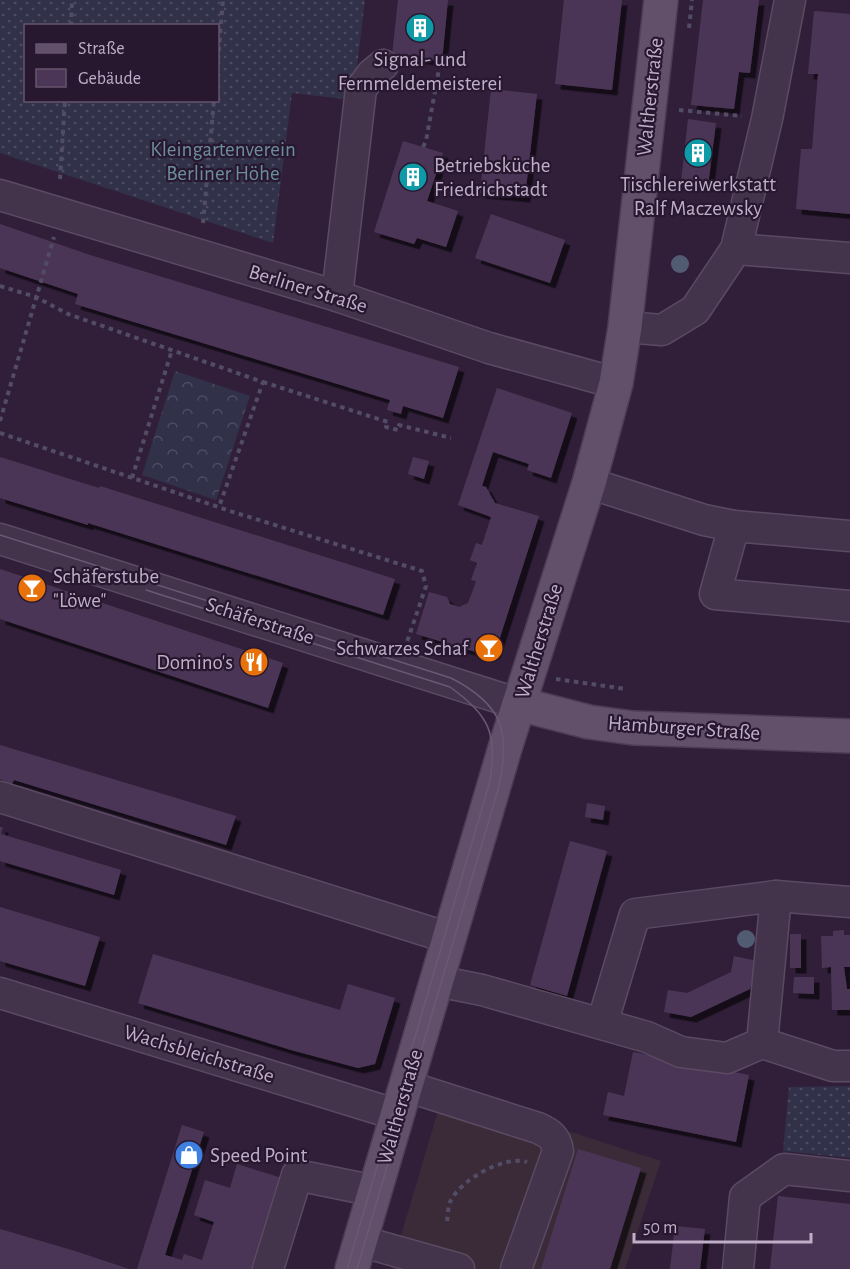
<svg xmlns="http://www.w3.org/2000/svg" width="850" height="1269" viewBox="0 0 850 1269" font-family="'Alegreya Sans',sans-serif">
  <defs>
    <pattern id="grass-dots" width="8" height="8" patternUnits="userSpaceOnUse" patternTransform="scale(1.5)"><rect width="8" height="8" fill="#31314a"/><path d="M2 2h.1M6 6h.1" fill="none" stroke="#4d4c63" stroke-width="1.8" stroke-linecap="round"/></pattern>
    <pattern id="forest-crowns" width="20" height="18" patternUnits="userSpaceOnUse" patternTransform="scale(1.5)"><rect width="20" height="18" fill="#31314a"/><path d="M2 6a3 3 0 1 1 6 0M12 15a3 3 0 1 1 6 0" fill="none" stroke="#4d4c63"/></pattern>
    <filter id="shadow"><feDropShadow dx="5.5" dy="5.5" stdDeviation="0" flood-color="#0009"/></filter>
  </defs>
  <rect width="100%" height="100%" fill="#311f3a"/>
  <!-- medical -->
  <path fill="#3b2b38" d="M444,1091l217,70 -36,108h-234z"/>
  <!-- grass -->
  <g fill="url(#grass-dots)" fill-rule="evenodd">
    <path d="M0,0h365l-12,100 -61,-7 -19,150 -273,-90zM26,26h192v74h-192z"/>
    <path d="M850,1086v72l-67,-7 6,-64z"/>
  </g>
  <!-- forest -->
  <path fill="url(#forest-crowns)" d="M175,371l75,25 -34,104 -74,-25z"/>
  <!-- building -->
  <g fill="#4c3657" filter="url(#shadow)">
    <path d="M398,0h50l-6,61 -50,-5z"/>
    <path d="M564,0h58l-10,90 -57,-6z"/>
    <path d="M703,0h56l-9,73 -11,-1 -5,37 -43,-4z"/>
    <path d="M814,11l36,3v200l-54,-5 5,-60h11l6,-75h-10z"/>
    <path d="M491,89l46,5 -12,103 -45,-4z"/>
    <path d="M688,119l28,4 -8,63 -27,-4z"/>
    <path d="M403,141l40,12 -16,48 31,10 -12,36 -29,-9 -3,6 -40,-12z"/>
    <path d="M491,214l74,26 -15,43 -75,-25z"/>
    <path d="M0,224l90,31 369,112 -16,51 -40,-12 -2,8 -14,-4 3,-10 -315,-96 3,-10 -78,-26z"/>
    <path d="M497,388l75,25 -21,65 -24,-8 2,-6 -36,-12 -11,34 4,1 9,16 44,13 -44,137 -6,3 -73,-22 13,-42 18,5 3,7 9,3 9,-4 5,-13 3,-9 -5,-1 6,-17 -7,-3 6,-17 6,2 9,-28 -33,-12z"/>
    <path d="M0,457l99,31 1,-2 295,93 -12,36 -295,-92v2l-88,-27z"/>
    <path d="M413,457l16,4 -5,18 -16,-5z"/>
    <path d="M0,569l283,94 -15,45 -268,-89z"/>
    <path d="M0,745l236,71 -10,29 -212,-65 -2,4 -12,-5z"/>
    <path d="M587,803l18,3 -2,14 -18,-3z"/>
    <path d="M0,827h3l-2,7 120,36 -7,25 -114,-34z"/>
    <path d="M570,841l37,10 -40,145 -37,-11z"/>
    <path d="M0,907l100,30 -15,49 -85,-25z"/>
    <path d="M844,930v5h6v32h-6l3,22h3v21h-18l-1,-43 -9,1 -1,-32h12v-5z"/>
    <rect x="790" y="934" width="11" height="34"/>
    <path d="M153,954l187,56 8,-26 47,14 -20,66 -17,4 -67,-18 -153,-47z"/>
    <path d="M734,956l23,5 -7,28 -59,28 -27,-5 4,-22 19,3 44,-21z"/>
    <path d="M794,977h20v17l-21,-1z"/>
    <path d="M633,1052l116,23 -13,67 -133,-27 5,-23 16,4z"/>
    <path d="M182,1125l22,7 -39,123 17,5 2,-6 18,6 12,-38 -20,-7 11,-35 25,8 7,-24 48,15 -28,90h-120z"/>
    <path d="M578,1149l63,19 -31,101h-69z"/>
    <path d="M778,1196l72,8v65h-80z"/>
    <path d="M675,1226l30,3 -5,40h-30z"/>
    <path d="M0,1229l75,22 54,18h-129z"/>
  </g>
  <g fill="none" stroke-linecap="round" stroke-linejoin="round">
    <!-- minor casing -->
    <g stroke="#5b4a62" stroke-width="33">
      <g id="minor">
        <path d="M0,195l337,101 152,52 127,35"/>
        <path d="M736,249l31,-130 23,-119"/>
        <path d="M337,296l24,-207 11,-15 11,-9"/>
        <path d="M625,327l37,3 33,-20 41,-61 114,9"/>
        <path d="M589,483l115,37 30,6 116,10"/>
        <path d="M734,526l-19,68 135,12"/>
        <path d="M0,539l519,165"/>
        <path d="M0,797l449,141"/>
        <path d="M437,981l45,9 165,47 34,15 46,6 35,-15 71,23h17"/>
        <path d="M0,993l398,122"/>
        <path d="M602,1024l33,-110 141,-18"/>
        <path d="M762,1043l14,-147 74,6"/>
        <path d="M406,1086l132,42c11,5 18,9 20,23l-42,118"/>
        <path d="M360,1241l99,28"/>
        <path d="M268,1269l29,-94 78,16"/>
        <path d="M738,1269l7,-72 39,-28 66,7"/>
      </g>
    </g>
    <!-- major casing -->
    <g stroke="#4d3c54" stroke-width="36">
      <g id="major">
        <path d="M519,704l70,18 44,6 217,8"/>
        <path d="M352,1269l153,-521 84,-265 27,-100 9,-56 36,-327"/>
      </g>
    </g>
    <!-- path -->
    <g stroke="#534c66" stroke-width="4" stroke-dasharray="4.5 4.5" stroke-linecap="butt">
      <path d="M71,26l1,-26"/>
      <path d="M689,28l3,-28"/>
      <path d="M218,60l5,-60"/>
      <path d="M679,110l63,6"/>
      <path d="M423,147l3,-6 13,-72"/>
      <path d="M60,179l5,-79"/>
      <path d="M203,223l11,-123"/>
      <path d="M0,286l36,11 32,17 195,68 -44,125"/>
      <path d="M263,382l125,40 -2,5 12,3 1,-5 52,13"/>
      <path d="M0,421l54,-184"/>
      <path d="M0,433l230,78 192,60 4,15 -19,56"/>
      <path d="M132,478l40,-128"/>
      <path d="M556,679l70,10"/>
      <path d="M447,1221c1,-6 1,-14 3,-19 10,-22 54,-47 77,-40"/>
    </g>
    <!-- minor -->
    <use href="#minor" stroke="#43334b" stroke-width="30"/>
    <!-- major -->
    <use href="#major" stroke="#62506b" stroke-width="33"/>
    <!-- tram -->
    <g stroke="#6c5875" stroke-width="1.5">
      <path d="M0,535l451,143c51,26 60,53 48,108l-142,483"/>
      <path d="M146,590l304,97c40,29 47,46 40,94l-143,488"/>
    </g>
  </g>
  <!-- trees -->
  <g fill="#515c72">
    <circle cx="680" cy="264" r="9"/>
    <circle cx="746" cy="939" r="9"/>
  </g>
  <!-- icons -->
  <defs>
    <g id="building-disc" transform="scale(1.5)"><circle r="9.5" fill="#0f9aa8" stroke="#28182f"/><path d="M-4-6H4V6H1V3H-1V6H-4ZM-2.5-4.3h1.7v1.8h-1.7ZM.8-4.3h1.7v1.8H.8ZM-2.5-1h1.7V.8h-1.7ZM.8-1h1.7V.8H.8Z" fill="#fff"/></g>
    <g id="bar-disc" transform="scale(1.5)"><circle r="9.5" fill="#e8710a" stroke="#28182f"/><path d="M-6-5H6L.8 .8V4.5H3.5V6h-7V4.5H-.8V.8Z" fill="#fff"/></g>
    <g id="restaurant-disc" transform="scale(1.5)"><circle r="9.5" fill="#e8710a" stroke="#28182f"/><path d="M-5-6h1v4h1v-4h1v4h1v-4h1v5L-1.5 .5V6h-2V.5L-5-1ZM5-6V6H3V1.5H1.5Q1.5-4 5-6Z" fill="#fff"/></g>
    <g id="shop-disc" transform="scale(1.5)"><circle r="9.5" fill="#3f7fe0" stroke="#28182f"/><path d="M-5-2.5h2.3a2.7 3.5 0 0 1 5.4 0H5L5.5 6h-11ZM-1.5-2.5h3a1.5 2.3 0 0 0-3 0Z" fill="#fff"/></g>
  </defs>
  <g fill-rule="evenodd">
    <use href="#building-disc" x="420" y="28"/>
    <use href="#building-disc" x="698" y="153"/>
    <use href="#building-disc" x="413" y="177"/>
    <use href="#bar-disc" x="32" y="588"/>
    <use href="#bar-disc" x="489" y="648"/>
    <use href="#restaurant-disc" x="254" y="662"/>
    <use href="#shop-disc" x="189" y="1155"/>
  </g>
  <g text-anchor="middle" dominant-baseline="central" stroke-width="4.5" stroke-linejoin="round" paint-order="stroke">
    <!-- poi labels -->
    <g font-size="21" fill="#c0adc7" stroke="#28182f" text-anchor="start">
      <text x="420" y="59" text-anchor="middle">Signal- und<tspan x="420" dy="24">Fernmeldemeisterei</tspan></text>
      <text x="434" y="165">Betriebsküche<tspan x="434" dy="24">Friedrichstadt</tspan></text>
      <text x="698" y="184" text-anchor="middle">Tischlereiwerkstatt<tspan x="698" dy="24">Ralf Maczewsky</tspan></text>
      <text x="53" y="576">Schäferstube<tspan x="53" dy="24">"Löwe"</tspan></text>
      <text x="468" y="648" text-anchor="end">Schwarzes Schaf</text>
      <text x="233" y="662" text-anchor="end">Domino's</text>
      <text x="210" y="1155">Speed Point</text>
    </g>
    <!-- street labels -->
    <g font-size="21" fill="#c0adc7" stroke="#28182f">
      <text transform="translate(650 97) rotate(-84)">Waltherstraße</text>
      <text transform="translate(308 289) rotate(17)">Berliner Straße</text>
      <text transform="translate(260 621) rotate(18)">Schäferstraße</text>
      <text transform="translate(539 641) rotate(-73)">Waltherstraße</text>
      <text transform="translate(684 728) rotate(4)">Hamburger Straße</text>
      <text transform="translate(199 1054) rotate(17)">Wachsbleichstraße</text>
      <text transform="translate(400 1107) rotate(-74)">Waltherstraße</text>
    </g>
    <!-- park labels -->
    <g font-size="21" fill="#6b8e9f" stroke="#28182f">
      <text x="223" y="149">Kleingartenverein<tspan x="223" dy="24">Berliner Höhe</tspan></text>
    </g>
  </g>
  <!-- legend -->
  <rect x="24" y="24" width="195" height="78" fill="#28182f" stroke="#65546c" stroke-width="1.5"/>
  <rect x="36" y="44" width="30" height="9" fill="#62506b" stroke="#65546c" stroke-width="1.5"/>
  <text x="78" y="54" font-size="18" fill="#c0adc7">Straße</text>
  <rect x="36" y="69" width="30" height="18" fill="#4c3657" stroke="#65546c" stroke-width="1.5"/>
  <text x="78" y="84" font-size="18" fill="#c0adc7">Gebäude</text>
  <!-- scale -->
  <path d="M634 1233v9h177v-9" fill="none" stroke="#c0adc7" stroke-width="3"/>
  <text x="643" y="1233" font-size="18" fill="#c0adc7" stroke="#28182f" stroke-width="4.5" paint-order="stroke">50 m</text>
</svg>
